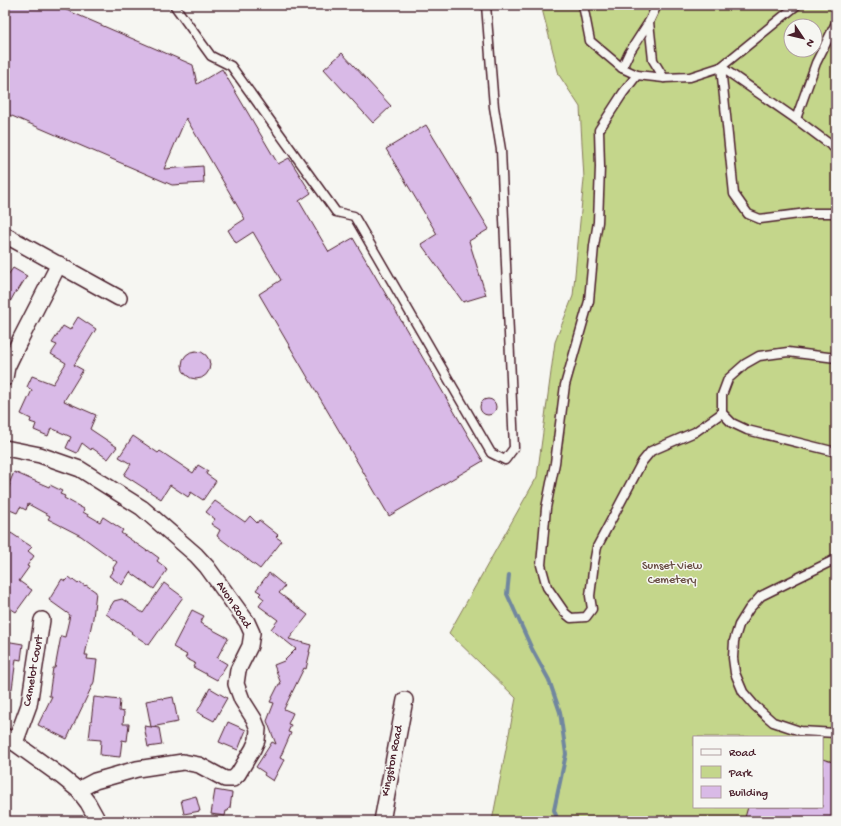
<svg xmlns="http://www.w3.org/2000/svg" width="841" height="826" viewBox="0 0 841 826" font-family="'Gochi Hand',sans-serif">
  <rect width="100%" height="100%" fill="#f6f6f2"/>
  <filter id="ink" filterUnits="userSpaceOnUse"><feTurbulence type="fractalNoise" baseFrequency=".025" numOctaves="2"/><feDisplacementMap in="SourceGraphic" scale="8" xChannelSelector="R" yChannelSelector="G"/><feConvolveMatrix kernelMatrix="1 2 1 2 8 2 1 2 1" color-interpolation-filters="sRGB"/></filter>
  <g filter="url(#ink)">
    <!-- green -->
    <path fill="#c4d68b" stroke="#877a5b" fill-rule="evenodd" d="M541,5h295v816h-344l24,-123 -67,-65 88,-156 18,-135 18,-46 11,-117 -4,-72 -21,-32zM791,26h24v24h-24zM694,737h128v70h-128z"/>
    <g fill="none" stroke-linecap="round" stroke-linejoin="round">
      <!-- stream -->
      <path stroke="#71879f" stroke-width="4" d="M509,575l-2,19 25,55 17,31 11,32 6,42 -12,56 4,11"/>
    </g>
    <!-- building -->
    <g fill="#d9bae7" stroke="#4a1f2b">
      <path d="M5,5h50l138,60 4,19 25,-15 56,95 11,-6 22,35 -12,8 30,51 24,-14 130,223 -94,55 -130,-222 22,-14 -28,-48 -17,11 -8,-13 17,-11 -59,-101 -22,51 39,-3 1,17 -32,2 -167,-72z"/>
      <path d="M342,53l49,53 -18,17 -49,-54z"/>
      <path d="M426,125l63,104 -20,12 17,54 -23,7 -42,-58 16,-10 -51,-85z"/>
      <path d="M13,268l14,8 -10,16 -1,-1 -11,20v-37l3,1z"/>
      <path d="M78,317l18,12 -22,36 9,5 -19,31 32,14 -6,14 27,18 -9,12 -16,-11 -1,2 -9,-7 -5,10 -11,-5 5,-11 -20,-9 -3,8 -14,-6 2,-6 -6,-2 1,-3 -10,-5 11,-24 -5,-3 5,-11 21,8 13,-21 -15,-9 6,-9 -5,-2 11,-17 7,4z"/>
      <circle cx="196" cy="365" r="14"/>
      <circle cx="488" cy="407" r="8"/>
      <path d="M133,436l25,17 2,-2 33,22 5,-8 10,6 -2,3 10,7 -13,19 -12,-8 -3,5 -18,-12 -9,14 -37,-24 7,-11 -12,-7z"/>
      <path d="M14,472l35,15 1,-2 12,6 -2,3 5,2 -1,2 20,11 -1,3 17,10 3,-5 20,13 -2,3 26,18 1,-1 11,8 -2,3 9,7 -1,1 2,1 -13,19 -24,-17 -8,13 -13,-9 5,-7 -1,-1 4,-6 -36,-26 -33,-17 2,-3 -22,-12 -2,6 -6,-3 -3,6 -12,-5v-10l5,-14h-1z"/>
      <path d="M215,501l30,21 5,-6 7,7 2,-3 19,15 -2,2 6,4 -22,28 -43,-33 3,-6 -9,-6 4,-5 -9,-7z"/>
      <path d="M11,533l21,14 -4,4 6,5 -7,10 2,1 -10,14 13,9 -16,22 -11,-7v-64z"/>
      <path d="M269,573l16,13 -6,7 29,22 -19,24 22,6 -2,7h1l-4,17 -2,-1 -20,41 9,4 -5,11 3,1 -3,7 3,1 -11,25 4,2 -11,21 -9,-6 1,-2 -9,-6 16,-25 4,2 -9,-23 7,-18 -4,-1 9,-18h2l-7,-19 10,-4 12,-12 -25,-20 7,-9 -19,-14 5,-7 -5,-4 2,-2 -5,-3z"/>
      <path d="M69,577l9,7 2,-2 5,4 1,-1 10,7 -3,26 -8,37h3l-1,4 10,1 -3,22 -27,57 -29,-14 14,-29h-3l4,-28h2l6,-32 4,1 5,-22 -21,-15 13,-21 3,2z"/>
      <path d="M164,583l19,14 -34,48 -18,-12 1,-1 -26,-18 8,-13 8,-2 21,14z"/>
      <path d="M192,610l12,6 -4,7 28,15 -11,20 10,6 -10,16 -24,-13 2,-4 -10,-5 2,-3 -14,-8z"/>
      <path d="M5,641l18,3 -2,16 -5,-1 -4,30 -7,-1z"/>
      <path d="M210,688l17,10 -13,23 -17,-9z"/>
      <path d="M94,697l26,3 -1,11 5,1 -1,12h6l-2,17 -5,-1 -2,17 -20,-2 1,-15 -12,-1z"/>
      <path d="M173,697l5,25 -27,5 -5,-26 16,-3 1,1z"/>
      <path d="M228,722l18,8 -8,20 -19,-8z"/>
      <path d="M144,726l15,2 3,17 -14,2z"/>
      <path d="M822,759l14,4v58h-92l4,-14h74z"/>
      <path d="M215,790l17,3 -2,15h-1l-1,3h-2l-1,5 -14,-2z"/>
      <path d="M196,796l4,15 -16,3 -3,-14z"/>
    </g>
    <g fill="none" stroke-linecap="round" stroke-linejoin="round">
      <!-- service casing -->
      <g stroke="#4a1f2b" stroke-width="11">
        <g id="service">
          <path d="M174,5l37,51 20,10 105,146 18,4 137,237 14,7 9,-12 -13,-298 -7,-43 -8,-102"/>
          <path d="M583,5l7,36 32,27 15,7 27,3 26,-1 31,-10 76,-62"/>
          <path d="M657,5l-8,17 4,38 11,18"/>
          <path d="M836,23l-20,40 -20,56 40,30"/>
          <path d="M721,67l13,127 14,20 12,5 47,-6h29"/>
          <path d="M721,67l75,52"/>
          <path d="M622,68l7,-15 20,-31"/>
          <path d="M637,75l-14,18 -24,37 1,37 -2,55 -4,24 -5,55 -24,84 -10,78 -9,45 -5,57 6,22 18,26 6,5 15,-1 6,-8 -2,-13 4,-33 3,-16 45,-85 9,-11 44,-19 27,-19"/>
          <path d="M836,358l-48,-6 -29,4 -14,8 -17,15 -6,16v18l10,10 15,7 89,22"/>
          <path d="M836,559l-75,37 -12,13 -10,16 -5,16 -1,17 2,15 8,19 12,14 18,16 27,9 36,2"/>
        </g>
      </g>
      <!-- minor casing -->
      <g stroke="#4a1f2b" stroke-width="18">
        <g id="minor">
          <path d="M5,235l114,63"/>
          <path d="M5,378l2,-11 14,-29 38,-74"/>
          <path d="M5,448l35,7 40,14 62,39 54,47 11,12 40,55 5,11 -2,13 -12,24 -2,14 6,16 12,19 4,10 -1,11 -4,9 -15,25 -5,5h-8l-26,-14 -16,-3 -46,7 -42,12 -17,9"/>
          <path d="M5,736l57,41 16,13 10,13 10,18"/>
          <path d="M15,743l14,-38 13,-85"/>
          <path d="M382,821l23,-121"/>
        </g>
      </g>
      <!-- service -->
      <use href="#service" stroke="#f6f6f2" stroke-width="8"/>
      <!-- minor -->
      <use href="#minor" stroke="#f6f6f2" stroke-width="15"/>
    </g>
  </g>
  <g text-anchor="middle" dominant-baseline="central" stroke-width="3" stroke-linejoin="round" paint-order="stroke">
    <!-- park labels -->
    <g font-size="12" fill="#684d43" stroke="#f6f6f2">
      <text x="672" y="567">Sunset View<tspan x="672" dy="14">Cemetery</tspan></text>
    </g>
    <!-- street labels -->
    <g font-size="12" fill="#4a1f2b" stroke="#f6f6f2">
      <text transform="translate(233 605) rotate(56)">Avon Road</text>
      <text transform="translate(34 671) rotate(-80)">Camelot Court</text>
      <text transform="translate(393 761) rotate(-79)">Kingston Road</text>
    </g>
  </g>
  <!-- margin -->
  <rect width="841" height="826" fill="none" stroke="#f6f6f2" stroke-width="20"/>
  <rect x="10" y="10" width="821" height="806" fill="none" stroke="#4a1f2b" stroke-width="1.5" filter="url(#ink)"/>
  <!-- legend -->
  <rect x="693" y="736" width="130" height="72" fill="#f6f6f2" stroke="#b1a0a2"/>
  <rect x="701" y="749" width="20" height="6" fill="#f6f6f2" stroke="#b1a0a2"/>
  <text x="729" y="756" font-size="12" fill="#4a1f2b">Road</text>
  <rect x="701" y="766" width="20" height="12" fill="#c4d68b" stroke="#b1a0a2"/>
  <text x="729" y="776" font-size="12" fill="#4a1f2b">Park</text>
  <rect x="701" y="786" width="20" height="12" fill="#d9bae7" stroke="#b1a0a2"/>
  <text x="729" y="796" font-size="12" fill="#4a1f2b">Building</text>
  <!-- north arrow -->
  <g transform="translate(803 38) rotate(125)"><circle r="19" fill="#f6f6f2" stroke="#b1a0a2"/>
  <path d="M0-3L7 15L0 10L-7 15Z" fill="#4a1f2b"/>
  <text y="-6" font-size="11" font-weight="bold" text-anchor="middle" fill="#4a1f2b">N</text>
  </g>
</svg>
